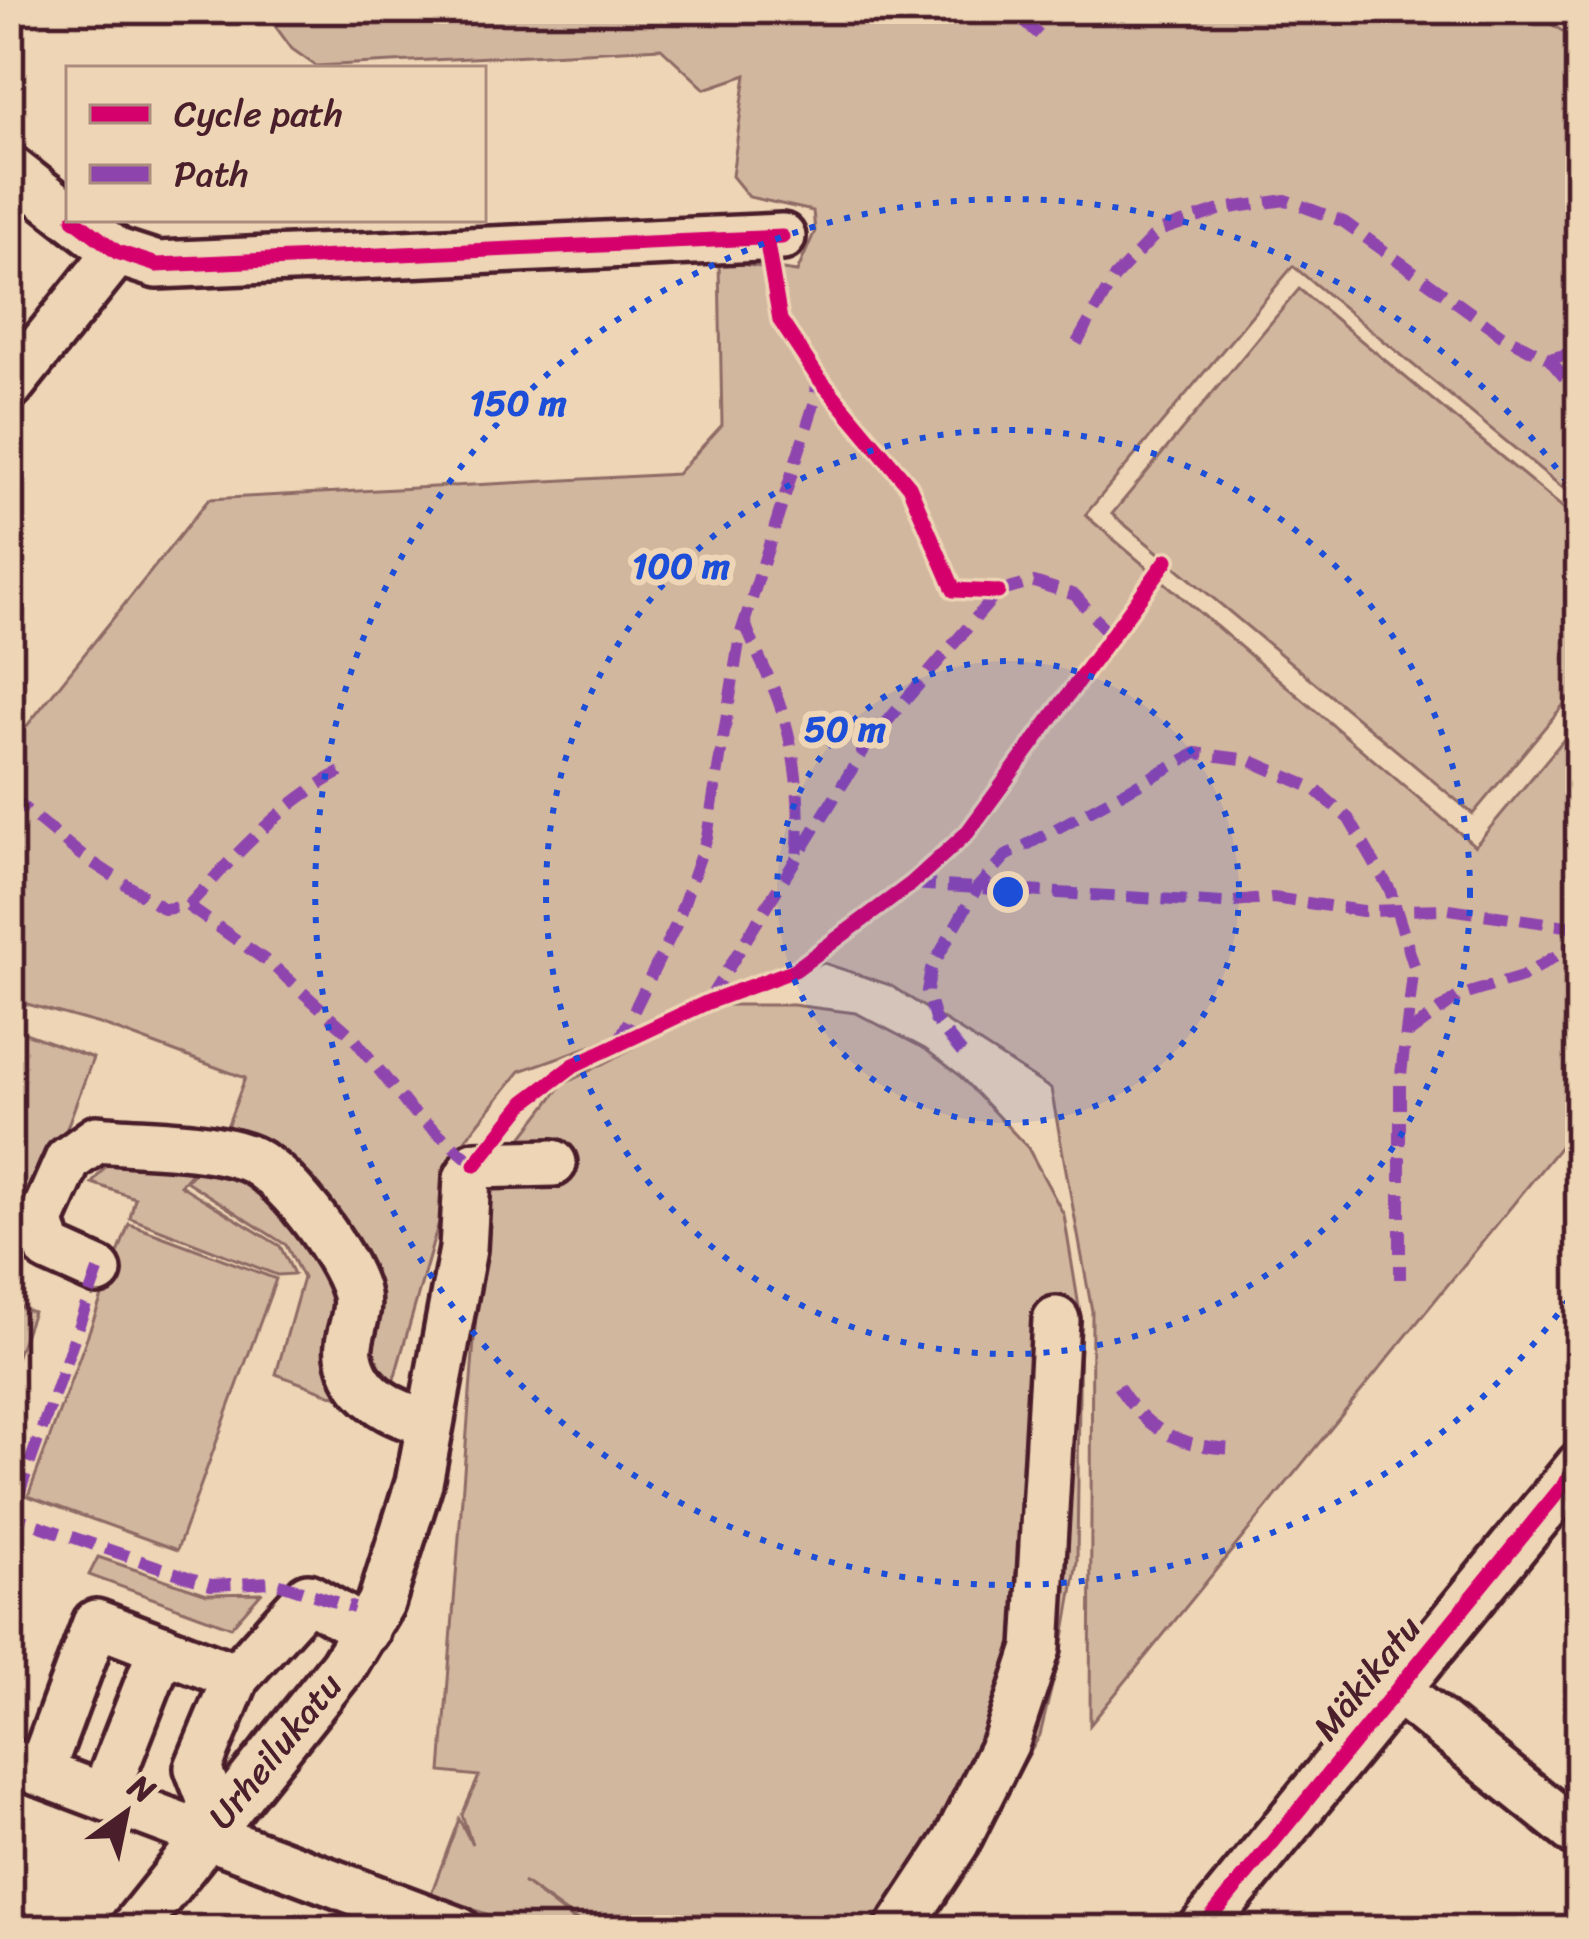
<svg xmlns="http://www.w3.org/2000/svg" width="1589" height="1939" viewBox="0 0 1589 1939" font-family="Sriracha,sans-serif">
  <rect width="100%" height="100%" fill="#edd5b5"/>
  <filter id="ink" filterUnits="userSpaceOnUse"><feTurbulence type="fractalNoise" baseFrequency=".00833" numOctaves="2"/><feDisplacementMap in="SourceGraphic" scale="24" xChannelSelector="R" yChannelSelector="G"/><feConvolveMatrix kernelMatrix="1 2 1 2 8 2 1 2 1" color-interpolation-filters="sRGB"/></filter>
  <g filter="url(#ink)">
    <!-- green -->
    <g fill="#d2b79f" stroke="#8e6b65" stroke-width="3">
      <path d="M278,9h1249l53,33v460l-287,-236 -208,249 390,331 105,-126v402l-490,603 2,-414 -41,-222 -161,-104 -66,-22 -304,108 -59,74 -77,269 -108,-40 27,-96 -17,-33 -100,-64 34,-35 25,-68 -142,-53 -94,-26v-251l200,-249 468,-25 45,-49 -3,-164 78,11 18,-41 -2,-20 -64,-14 -17,-21 14,-101 -41,14 -44,-41 -345,18 -24,-17 -22,-30z"/>
      <path d="M1299,289l281,233v163l-107,129 -361,-300z"/>
      <path d="M716,1005h77l63,8 69,36 33,25 70,74 36,67 16,98 -3,249 -12,71 -25,102 -53,93 -45,51 -88,51h-264l-67,-48 63,48h-56l-99,-36 28,-75 13,25 -10,-29 17,-39 -38,-4 46,-601 23,-18 52,-68z"/>
      <path d="M9,1027l84,31 -75,201 -9,-4z"/>
      <path d="M109,1162h91l-20,23 100,61 14,28 -17,1 -147,-57 5,-20 -43,-15z"/>
      <path d="M129,1224l147,55 -99,271 -149,-54z"/>
      <path d="M9,1303l24,9 -24,65z"/>
      <path d="M98,1557l109,37 54,-1 -30,34 -142,-52z"/>
    </g>
    <g fill="none" stroke-linecap="round" stroke-linejoin="round">
      <!-- minor casing -->
      <g stroke="#4a1f2b" stroke-width="54">
        <g id="minor">
          <path d="M9,168l60,47"/>
          <path d="M74,219l43,33 40,13 625,-28"/>
          <path d="M9,387l108,-135"/>
          <path d="M98,1271l-49,-22 -8,-28 27,-61 29,-21c47,5 103,3 148,18 38,12 99,96 110,134 7,22 -9,44 -6,64 6,39 45,61 80,66"/>
          <path d="M1397,1689l183,147"/>
          <path d="M9,1761l449,169"/>
          <path d="M40,1773l56,-150 140,54"/>
          <path d="M104,1796l58,-148"/>
          <path d="M207,1835l3,-36 -12,-31 38,-91 72,-80 58,34"/>
          <path d="M132,1930l211,-264 38,-63 38,-120 44,-234 4,-71 8,-13 78,-2"/>
          <path d="M898,1930l58,-88 50,-100 31,-94 19,-328"/>
          <path d="M1201,1930l379,-465"/>
        </g>
      </g>
      <!-- minor -->
      <use href="#minor" stroke="#edd5b5" stroke-width="45"/>
      <!-- quiet -->
      <g stroke="#8e44ad" stroke-width="12" stroke-dasharray="24 12" stroke-linecap="butt">
        <path d="M1021,19l20,17"/>
        <path d="M1077,343l37,-65 45,-47 63,-22 64,-9 58,22 158,113 47,24 31,-8"/>
        <path d="M1549,359l31,37"/>
        <path d="M745,622c8,25 20,46 30,70 21,52 27,111 22,167"/>
        <path d="M9,796l72,59 83,54 24,-3 83,58 82,73 57,72 65,56"/>
        <path d="M911,884l313,19 49,-5 90,13 86,-2 131,19"/>
        <path d="M188,906c49,-52 97,-108 163,-139"/>
        <path d="M708,1001l159,-256 131,-153 36,-10 41,13 38,44"/>
        <path d="M1409,1033l50,-37 63,-19 58,-36"/>
        <path d="M618,1043l58,-118 31,-88 33,-201 76,-238 1,-22"/>
        <path d="M962,1053l-27,-33 -8,-29 4,-22 46,-81 29,-32 190,-103 53,7 66,29 34,30 41,71 24,76 -14,117v196"/>
        <path d="M98,1271l-87,245 200,69 63,-3 80,26"/>
        <path d="M1118,1386c30,47 63,61 118,63"/>
      </g>
      <!-- cycleway casing -->
      <g stroke="#edd5b5" stroke-width="22">
        <g id="cycleway">
          <path d="M74,219l43,33 40,13 625,-28"/>
          <path d="M766,238l14,82 37,56 92,110 45,104 44,2"/>
          <path d="M475,1165l50,-63 49,-37 134,-63 87,-32 116,-86 56,-51 200,-273"/>
          <path d="M1201,1930l379,-465"/>
        </g>
      </g>
      <!-- cycleway -->
      <use href="#cycleway" stroke="#d6006c" stroke-width="15"/>
    </g>
  </g>
  <!-- distance rings -->
  <circle cx="1008" cy="892" r="231" fill="#1d4ed8" fill-opacity=".12"/>
  <g fill="none" stroke="#1d4ed8" stroke-width="6" stroke-dasharray="6 12">
    <circle cx="1008" cy="892" r="231"/>
    <circle cx="1008" cy="892" r="462"/>
    <path d="M1579 1285A693 693 0 1 1 1579 499"/>
  </g>
  <g text-anchor="middle" dominant-baseline="central" stroke-width="12" stroke-linejoin="round" paint-order="stroke">
    <!-- street labels -->
    <g font-size="36" fill="#4a1f2b" stroke="#edd5b5">
      <text transform="translate(1367 1678) rotate(-51)">Mäkikatu</text>
      <text transform="translate(275 1751) rotate(-51)">Urheilukatu</text>
    </g>
  </g>
  <circle cx="1008" cy="892" r="18" fill="#1d4ed8" stroke="#edd5b5" stroke-width="6"/>
  <g font-size="36" text-anchor="middle" font-weight="bold" fill="#1d4ed8" stroke="#edd5b5" stroke-width="12" stroke-linejoin="round" paint-order="stroke">
    <text x="518" y="415">150 m</text>
    <text x="681" y="578">100 m</text>
    <text x="845" y="741">50 m</text>
  </g>
  <!-- margin -->
  <rect width="1589" height="1939" fill="none" stroke="#edd5b5" stroke-width="48"/>
  <rect x="24" y="24" width="1541" height="1891" fill="none" stroke="#4a1f2b" stroke-width="4.5" filter="url(#ink)"/>
  <!-- legend -->
  <rect x="66" y="66" width="420" height="156" fill="#edd5b5" stroke="#ac8c7e" stroke-width="3"/>
  <rect x="90" y="105" width="60" height="18" fill="#d6006c" stroke="#ac8c7e" stroke-width="3"/>
  <text x="174" y="126" font-size="36" fill="#4a1f2b">Cycle path</text>
  <rect x="90" y="165" width="60" height="18" fill="#8e44ad" stroke="#ac8c7e" stroke-width="3"/>
  <text x="174" y="186" font-size="36" fill="#4a1f2b">Path</text>
  <!-- north arrow -->
  <g transform="translate(126 1813) rotate(33)" stroke="#edd5b5" stroke-width="9" paint-order="stroke">
  <path d="M0-9L21 45L0 30L-21 45Z" fill="#4a1f2b"/>
  <text y="-18" font-size="33" font-weight="bold" text-anchor="middle" fill="#4a1f2b">N</text>
  </g>
</svg>
